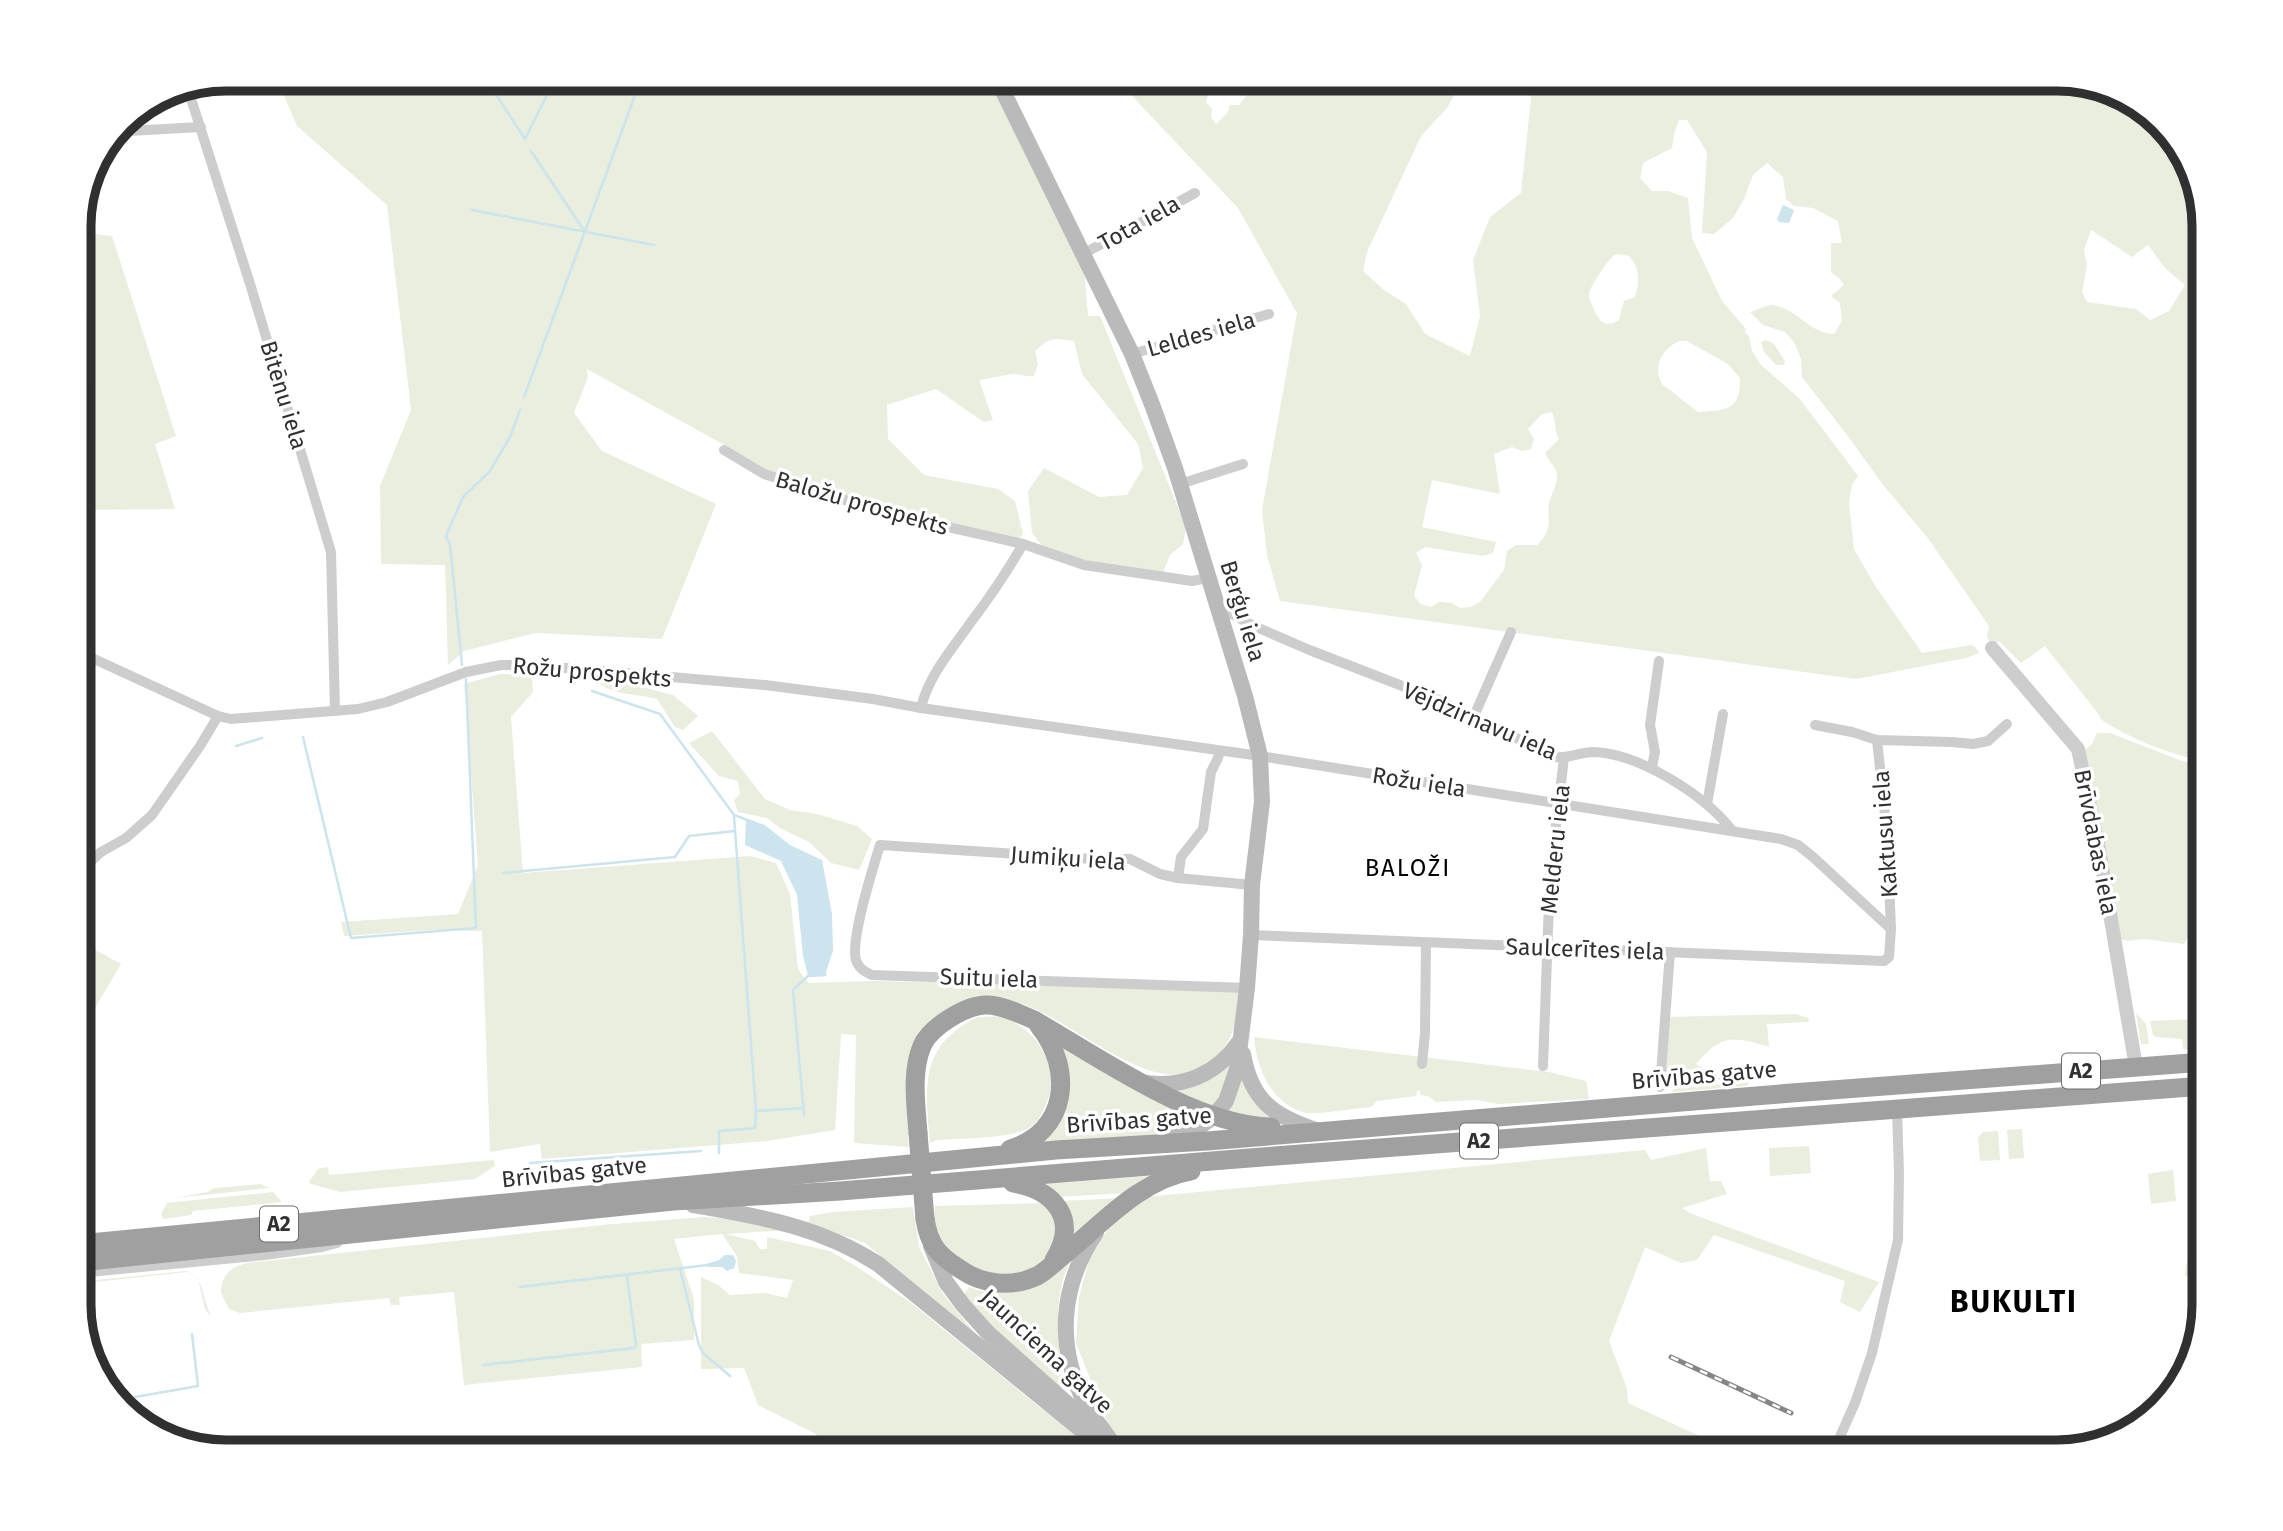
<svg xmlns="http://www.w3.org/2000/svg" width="2283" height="1531" viewBox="0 0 2283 1531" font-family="'Fira Sans',sans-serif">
  <rect width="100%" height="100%" fill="#fff"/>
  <!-- green -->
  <g fill="#e9eede" fill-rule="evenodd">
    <path d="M277,79h713l94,190 4,47h12l86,211 -3,17 -13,11 -7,18 -92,-15 -28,-11 -11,-14 -4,-42 16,-23 55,29 28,-2 16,-27 -5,-24 -56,-70 -8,-33c-19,-3 -24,-5 -39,10l3,13 -4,12c-7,1 -11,-1 -18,-2 -5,-1 -28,5 -37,6l14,40 -9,2 -48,-33 -49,16 1,34 36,36 74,14 17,12 8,33 -5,5 -77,-15 -172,-50 -41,-27 -141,-78 1,8 -14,36 28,38 114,53 -54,135 -127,-6 -71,18 -16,14 -3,-100 -64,-1 -1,-78 31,-76 -24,-205 -90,-79z"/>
    <path d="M1116,79h78l-3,8 1,8 7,-3 9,3 -2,7 6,6 -1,9 5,7 12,-12 2,-7h9l10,-13 4,-13h210l-16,29 -26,28 -54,116 -4,19 21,19 22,14 19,30 45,22 10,-40 -7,-56 17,-43 31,-24 10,-95 -10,-19h434l7,8 8,-8h87l82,25 50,56 15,65v537c-38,-10 -73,-22 -105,-44l1,-2 -55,-70 -24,17 -22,-22 -7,7 -5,-12 2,-10 -62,-89 -43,-51 -37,-51 -45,-58 -1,-18 -7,-17 -9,-10 -22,-7 -13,-13c7,-2 16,-7 22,-7 25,3 37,28 62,29l8,-13 -2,-18 -9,-7 13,-11 -4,-6 -9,-7v-29h11l-4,-22 -25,-13 -19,-2 -8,-7 -3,-22 -16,-14 -14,12 -9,24 -11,19 -19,16 -12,-1 5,-81 -20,-32h-8l-5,14 -2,14 -29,15 -3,15 12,13h16l20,7 4,40 30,63 24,28 -1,4 4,3 3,15 9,14 38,33 59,78 -6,9 -3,18 5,46 20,35 48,69 50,-8 4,3 3,5 -13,5 -110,21 -576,-78 -13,-46 -5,-45 35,-197 -59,-105zM2091,230l41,27 16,-12 17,23 20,17 -16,26 -19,9 -14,-11 -49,-7 -5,-10 5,-27 -3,-15zM1616,254l13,2c11,12 11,26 6,41l-11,4 -5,19c-16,10 -21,-1 -27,-15 -2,-6 -3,-4 -3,-10 0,-8 20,-37 27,-41zM1680,341h7l41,23 12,14c1,34 -16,32 -42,34l-36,-28c-10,-17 1,-37 18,-43zM1552,412c4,9 2,18 7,27l-14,14c3,7 9,12 11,18 4,10 -5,23 -7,33 -2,9 2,18 -2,27 -2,6 -6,10 -10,14h-21l-9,6 -3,19 -24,32 -9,5 -11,1 -9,-5 -12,-1 -8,5 -10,-3 -7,-8 8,-31 -6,-12 9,-6 57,9 11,-3 3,-11 -74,-15 10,-47 68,14 -6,-40 18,-7 10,4 9,-2 3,-10 -6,-10 14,-15z"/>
    <path d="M79,232l33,4 64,200 -21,8 20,65 -96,1z"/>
    <path d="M1766,340l8,4 11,17 -1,4h-8l-12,-13 -3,-10z"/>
    <path d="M500,674l32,1 1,17 -22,25 12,156 227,-17 26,7 14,31 8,75 10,14 66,-2 365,8c-3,34 -3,53 -32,75 -59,44 -146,-63 -211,-66 -12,-1 -51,20 -64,26 -11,39 -28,82 -23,123l-55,-4 2,-108 -15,-1 -6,96 -68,11 -225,18 -2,-15 -50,8 -8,-221 -53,-1 -85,6 -3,-14 117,-8 20,-49 -14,-181z"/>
    <path d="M612,679l61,16 25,21 -15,14 -8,-3 -18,-28c-22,-6 -45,-3 -62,-19z"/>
    <path d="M712,731l53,68 25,11 27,4 40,12 15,13 -13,31 -28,-7 -22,-21 -29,-14 -13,-10 -29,-6 -4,-12 6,-6 -2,-13 -19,-5 -30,-33z"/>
    <path d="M2097,733h13l72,28 22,4v22l-2,1 2,2v109l-9,25 -11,20 -40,-5 -16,2 -11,-3 -33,-187 8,-7z"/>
    <path d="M79,941l42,23 -42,71z"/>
    <path d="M2136,1013l10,11 3,20h-8z"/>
    <path d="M2204,1013v38l-21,-2 -1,-10 -26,-2 -3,-2 -3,-14 43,-2z"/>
    <path d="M1796,1014l12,4 1,4 -42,2 2,23c-38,-11 -46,-13 -73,17l5,3v12l49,-4 3,2 -89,7 3,-67z"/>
    <path d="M978,1017c7,0 15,-1 22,0 35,9 62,50 47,85 -4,9 -8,20 -18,26 -21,11 -67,10 -92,12l-7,3c-5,-56 -11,-98 48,-126z"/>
    <path d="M1254,1037l295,35 37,9 3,18 -91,5 -22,-4 -40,2 -8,-6 -8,-1v-4h-3l-1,5 -39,5 -6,6c-13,1 -57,8 -65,6 -34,-8 -50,-45 -52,-76z"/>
    <path d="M1065,1046l140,72 -33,14 -44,7 -90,5 24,-94z"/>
    <path d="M1229,1062l4,3 -20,47 -47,-22z"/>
    <path d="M1239,1078h5l32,40 -55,-3z"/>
    <path d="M1749,1082l-2,4 -75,6 3,-4z"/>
    <path d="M2022,1129l2,29 -15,1 -2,-29z"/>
    <path d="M1998,1131l2,29 -20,1 -2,-23 5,-6z"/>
    <path d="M1809,1146l2,27 -41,3 -1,-28z"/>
    <path d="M1706,1148l4,33h11l6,13 -45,14 10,6 187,68 -19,30 -20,-10 5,-21 -131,-46 -17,25 -16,3 -36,-16 -36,94 18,48 1,14 106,49h-598l-26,-23 -34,-86 3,-46 10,-36 21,-36 35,-28 500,-47 6,10z"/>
    <path d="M494,1160l1,6 -20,13 -135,13 -29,-8 -2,-2 9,-13 10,-2 1,8z"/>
    <path d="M2173,1170l3,31 -25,3 -3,-30z"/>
    <path d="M1151,1176l-23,17 -71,4 -10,-13z"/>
    <path d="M261,1184l8,4 -94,10 33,-6 6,-4z"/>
    <path d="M273,1192l9,10 -89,9 -2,4 -27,4 -3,-5 6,-11z"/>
    <path d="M1123,1198l-57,49 -6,-46z"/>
    <path d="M1047,1203l13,26 -16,34 -21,12 -29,2 -23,-5 -38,-39 2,-27z"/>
    <path d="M913,1207l6,40 24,47 37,45 -115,-96 -57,-20 2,-7 23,-4z"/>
    <path d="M704,1217l30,2 55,11 -63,4 29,7 5,8h7v-12l63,14 27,16 53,35 128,104 61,46h-281l-2,-18 -58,-29 -14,-37 -43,1v-92l17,8 12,10 36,-2 21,5 6,-18 -54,-7 -2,-17 -15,-22 -48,5 20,60v41l-53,4 1,23 -178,18 -10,-93 -55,5 1,8h-9l-2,-7 -149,15 -11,-4 -8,-16c0,-17 9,-26 26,-30l365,-39z"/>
    <path d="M1077,1251c-3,6 -8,13 -11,20 -13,33 -7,82 -3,117l-9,-2 -67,-61 -23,-31 5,-7c11,5 37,9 48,4 22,-9 43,-24 60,-40z"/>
    <path d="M2187,1261l17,3v4h-6l6,11 -9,3 -10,-7z"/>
    <path d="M186,1271c14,7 15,14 19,28 1,6 5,12 5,17l-5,-7 -7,-30 -11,-7 -102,11 2,-2z"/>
  </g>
  <!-- water -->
  <g fill="#cbe4ed">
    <path d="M1783,205l11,5 -5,13 -10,-1 -2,-3z"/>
    <path d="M746,820l20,6 24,19 32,15 10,54 1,37 -8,24 -17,1 -5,-20 -6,-61 -16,-34 -36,-16z"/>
    <path d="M725,1255h8l3,6 -2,7 -7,3 -5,-4h-15l-1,-3 13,-4z"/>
  </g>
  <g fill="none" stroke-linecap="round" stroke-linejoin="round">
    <!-- stream -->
    <g stroke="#cbe4ed" stroke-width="2.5">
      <path d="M486,79l39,60 30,-60"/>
      <path d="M531,151l54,81"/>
      <path d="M472,210l182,35"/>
      <path d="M524,397l117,-318"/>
      <path d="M462,665l-12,-120 -4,-9 17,-39 27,-26 20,-34 10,-27"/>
      <path d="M592,691l68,23 74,101 30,11"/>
      <path d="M303,737l48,201 125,-10 -10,-249"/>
      <path d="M236,746l26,-8"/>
      <path d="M503,873l172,-16 14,-21 46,-5"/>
      <path d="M756,1111l48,-3"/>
      <path d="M804,1115l-11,-125 15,-14 17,-1v-2"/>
      <path d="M719,1153v-22l36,-3 1,-17 -22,-294"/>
      <path d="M530,1163l171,-12"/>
      <path d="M680,1269l19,76 4,8 27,23"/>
      <path d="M520,1287l188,-22"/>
      <path d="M483,1365l151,-17 2,-3 -9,-69"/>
      <path d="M118,1400l80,-14 -6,-52"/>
    </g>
    <!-- minor -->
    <g stroke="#cdcdcd" stroke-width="10">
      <path d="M187,86l64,201 80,265 4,159"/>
      <path d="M113,135l15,-4 73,-4"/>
      <path d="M1083,254l112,-61"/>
      <path d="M1132,354l137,-40"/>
      <path d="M724,450l40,24 118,38 141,32 61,21 108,16 16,-3"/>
      <path d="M1180,484l63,-20"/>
      <path d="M1219,612l11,1 24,13 53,23 134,52 114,56c14,2 25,-5 38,-5 45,1 110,42 138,77"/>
      <path d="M79,652l139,64 13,3 127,-10 29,-7 79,-30 35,-7h31l233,20 108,14 48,9 339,48 521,83 17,6 15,12 78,72"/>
      <path d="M921,708c7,-32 32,-60 50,-86 19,-25 36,-50 52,-78"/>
      <path d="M1474,716l37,-84"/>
      <path d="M1815,725l37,7 25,8 75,2 21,2 15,-3 19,-17"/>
      <path d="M1652,767l3,-15 -5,-27 9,-64"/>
      <path d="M1707,804l16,-90"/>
      <path d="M79,872l22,-20 25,-14 26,-23 48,-69 18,-30"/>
      <path d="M1178,878l3,-21 22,-28 8,-57 7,-14 2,-7"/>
      <path d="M1251,935l633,26 5,-4 2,-28 -4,-96 -10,-93"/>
      <path d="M1247,988l-375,-13c-8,-4 -13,-6 -16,-15 -6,-20 17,-92 24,-115l212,14h38l30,15 18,4 74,7"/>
      <path d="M1422,1064l3,-31 1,-90"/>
      <path d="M1543,1066l7,-191 14,-117"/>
      <path d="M1660,1087l10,-135"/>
      <path d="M79,1273l186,-18 57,-8 15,-4"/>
      <path d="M1833,1452l22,-49 17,-50 26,-113 1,-66 -2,-66"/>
    </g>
    <!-- tertiary -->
    <path stroke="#cdcdcd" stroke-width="14" d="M1992,648l86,101 21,100 37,218"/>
    <!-- secondary -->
    <g stroke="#bababa" stroke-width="16">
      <path d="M997,79l135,275 21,53 22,61 70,228 15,60 2,46 -10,83 -1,50 -4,53 -10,81 -11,32 -12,15 -16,12 -31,10"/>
      <path d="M1243,1054c8,46 30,62 73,76"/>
      <path d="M1147,1083c37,5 70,-9 92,-41"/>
      <path d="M693,1205c68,12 126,21 185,59l207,169 29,13"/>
      <path d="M1096,1233c-36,53 -40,113 -11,170 7,14 19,27 28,41"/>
      <path d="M931,1246l15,36 17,23 25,28 101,90"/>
    </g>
    <!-- trunk -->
    <g stroke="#a0a0a0" stroke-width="19">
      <path d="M918,1133c-2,-28 -7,-61 4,-87 8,-19 45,-42 66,-41 16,1 32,9 46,15 66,38 160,105 237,107"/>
      <path d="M1010,1149c58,-17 64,-80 29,-123"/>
      <path d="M1013,1183c41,7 67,36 41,77"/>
      <path d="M925,1219c4,26 13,36 35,50 23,16 51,19 77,7 10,-5 20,-16 29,-23 38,-31 74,-73 125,-82"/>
      <path d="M79,1244l977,-94 151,-9 585,-48 412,-31"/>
      <path d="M79,1262l594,-61 167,-10 422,-34 942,-71"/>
    </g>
    <!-- rail casing -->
    <g stroke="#858585" stroke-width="5">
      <path id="rail" d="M1671,1357l120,56"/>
    </g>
    <!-- rail -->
    <use href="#rail" stroke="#fff" stroke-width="2.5" stroke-dasharray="8" stroke-linecap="butt"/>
    <!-- trunk-bridge -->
    <path stroke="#a0a0a0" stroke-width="19" d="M918,1133l7,86"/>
  </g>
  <g text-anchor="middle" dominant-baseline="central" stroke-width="7" stroke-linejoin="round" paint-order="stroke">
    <!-- shield labels -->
    <g fill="#fff" stroke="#6e6e6e" stroke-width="2">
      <rect x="2062" y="1053.5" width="38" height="35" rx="5"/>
      <rect x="1460" y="1123.5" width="38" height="35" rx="5"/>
      <rect x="260" y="1206.5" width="38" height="35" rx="5"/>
    </g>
    <g font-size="21" font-weight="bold" fill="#303030">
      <text x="2081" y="1071">A2</text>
      <text x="1479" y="1141">A2</text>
      <text x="279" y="1224">A2</text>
    </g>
    <!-- street labels -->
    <g font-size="23" fill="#303030" stroke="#fff">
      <text transform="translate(1139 223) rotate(-29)">Tota iela</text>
      <text transform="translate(1201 334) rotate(-16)">Leldes iela</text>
      <text transform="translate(284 395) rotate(73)">Bitēnu iela</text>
      <text transform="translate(862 503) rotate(16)">Baložu prospekts</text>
      <text transform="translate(1243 611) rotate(73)">Berģu iela</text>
      <text transform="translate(592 672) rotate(5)">Rožu prospekts</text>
      <text transform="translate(1480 721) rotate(23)">Vējdzirnavu iela</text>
      <text transform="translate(1419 782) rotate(9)">Rožu iela</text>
      <text transform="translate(1885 834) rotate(-94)">Kaktusu iela</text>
      <text transform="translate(2096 842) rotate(79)">Brīvdabas iela</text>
      <text transform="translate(1555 849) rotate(-84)">Melderu iela</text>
      <text transform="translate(1068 858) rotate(4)">Jumiķu iela</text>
      <text transform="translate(1585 949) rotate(2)">Saulcerītes iela</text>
      <text transform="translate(989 978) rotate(2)">Suitu iela</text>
      <text transform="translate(1704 1075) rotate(-5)">Brīvības gatve</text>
      <text transform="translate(1139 1120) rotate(-4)">Brīvības gatve</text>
      <text transform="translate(574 1172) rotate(-6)">Brīvības gatve</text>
      <text transform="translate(1047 1351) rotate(43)">Jaunciema gatve</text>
    </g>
    <!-- neighbourhood labels -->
    <g font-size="24" letter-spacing="2" fill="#000" stroke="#fff">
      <text x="1408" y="868">BALOŽI</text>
    </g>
    <!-- district labels -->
    <g font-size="30" font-weight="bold" letter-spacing="2" fill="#000" stroke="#fff">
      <text x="2014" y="1302">BUKULTI</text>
    </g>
  </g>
  <!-- crop -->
  <path d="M0 0H2283V1531H0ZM226 91H2057A135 135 0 0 1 2192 226V1305A135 135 0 0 1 2057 1440H226A135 135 0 0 1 91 1305V226A135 135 0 0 1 226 91Z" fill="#fff" fill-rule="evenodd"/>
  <path fill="none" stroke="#303030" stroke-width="9" d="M226 91H2057A135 135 0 0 1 2192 226V1305A135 135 0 0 1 2057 1440H226A135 135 0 0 1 91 1305V226A135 135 0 0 1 226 91Z"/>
</svg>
